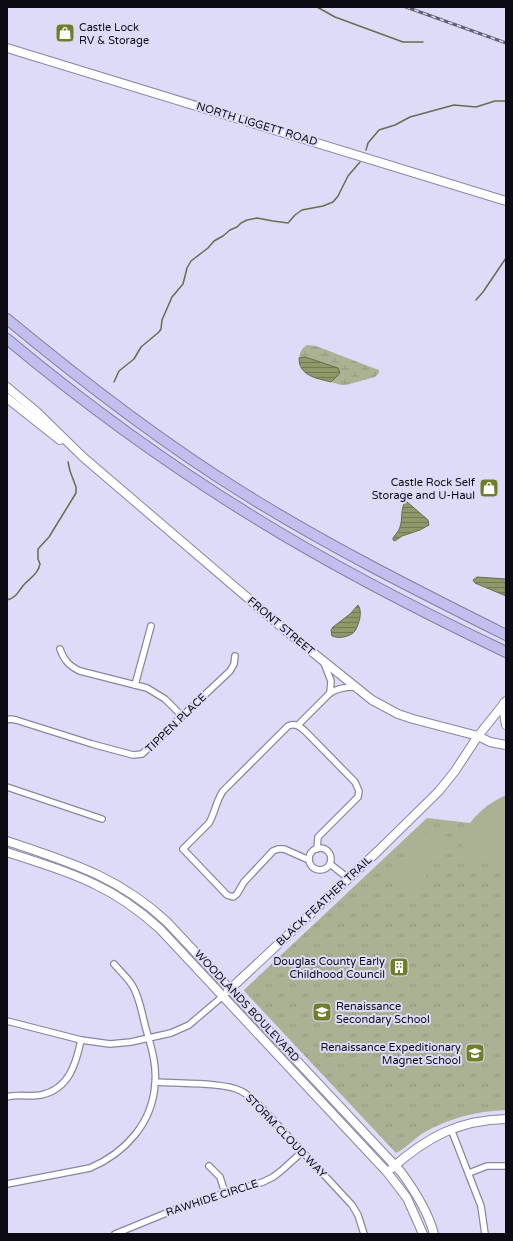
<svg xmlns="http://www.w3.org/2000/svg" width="513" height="1241" viewBox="0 0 513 1241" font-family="'Varela Round',sans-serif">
  <defs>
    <pattern id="grass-tufts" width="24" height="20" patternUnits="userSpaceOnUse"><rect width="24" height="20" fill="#abb293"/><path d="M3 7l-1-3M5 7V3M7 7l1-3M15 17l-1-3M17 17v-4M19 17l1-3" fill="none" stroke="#92987e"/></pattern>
    <pattern id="wetland-marsh" width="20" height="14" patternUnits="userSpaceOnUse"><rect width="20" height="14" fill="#abb293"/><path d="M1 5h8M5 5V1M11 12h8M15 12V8" fill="none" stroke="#92987e"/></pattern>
    <pattern id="water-rules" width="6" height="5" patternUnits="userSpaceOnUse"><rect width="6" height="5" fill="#8e9868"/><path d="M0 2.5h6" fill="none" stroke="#727a54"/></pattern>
  </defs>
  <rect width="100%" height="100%" fill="#dddbf7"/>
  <!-- grass -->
  <path fill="url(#grass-tufts)" d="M506,795v315c-29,1 -57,8 -83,23 -9,6 -18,16 -27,20l-151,-161 -1,-2 183,-172 43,5c10,-13 21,-21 36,-28z"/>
  <!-- wetland -->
  <path fill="url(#wetland-marsh)" d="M307,345l9,1 60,23 3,1v3l-4,4 -29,8h-5c-14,-5 -44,-7 -42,-27 1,-6 3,-10 8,-13z"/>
  <!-- pitch -->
  <g fill="#abb293">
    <path d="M506,796v72l-47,-11c6,-33 18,-46 47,-61z"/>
    <path d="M421,832l14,6 8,-3 4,1 3,7 1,10 -12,4h-9l-1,9 -3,1v17l-3,4h-23c-15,-12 1,-24 8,-34v-13l7,-7z"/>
  </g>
  <!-- water -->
  <g fill="url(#water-rules)" stroke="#676e4f">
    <path d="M305,357l33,11 2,5 -9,9c-15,-4 -32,-6 -32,-24z"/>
    <path d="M406,501l22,19 1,5 -9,5 -18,6 -7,5 -2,-1v-2c2,-3 6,-7 7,-11 3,-9 0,-19 6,-26z"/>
    <path d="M477,577l29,2v17l-31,-13 -2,-3z"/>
    <path d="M358,605c5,7 1,19 -3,26 -5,6 -16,8 -23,5l-1,-6 2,-3 17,-13z"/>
  </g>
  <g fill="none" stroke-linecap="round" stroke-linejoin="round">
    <!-- stream -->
    <g stroke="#676e4f" stroke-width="1.5">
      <path d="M317,7l18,10 68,25h20"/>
      <path d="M366,150l2,-7 11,-13 16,-5 15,-8 44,-12 22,2 19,-6h11"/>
      <path d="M476,300l7,-8 23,-34"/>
      <path d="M114,382l5,-11 15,-12 7,-12 18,-15 2,-3 1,-9 10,-23 11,-13 4,-16 4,-7 17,-13 6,-7 9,-5 7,-6 7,-3 4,-4 6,-3 10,-2 16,3 15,2 7,-8 7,-5 21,-4 10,-4 5,-6 10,-20 12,-14"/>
      <path d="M7,600c8,-2 10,-6 15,-13 6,-8 16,-12 18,-23l-2,-5v-10l11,-12 27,-44v-6l-6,-16 -2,-9"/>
    </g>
    <!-- street casing -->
    <g stroke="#8986a0" stroke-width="8">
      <g id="street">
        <path d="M60,649c4,11 9,17 20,22l67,17 18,11 17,17"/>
        <path d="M324,663l7,18 -1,12"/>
        <path d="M135,685l16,-59"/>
        <path d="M7,720l3,-1 6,1 76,24 41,11 9,-1 88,-83 4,-7 1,-8"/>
        <path d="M298,725l32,-32c8,-5 15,-6 24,-6"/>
        <path d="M7,787l95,32"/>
        <circle cx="320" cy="859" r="11"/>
        <path d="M309,860l-25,-11h-6l-5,2 -29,31 -7,12 -4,3 -6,-2 -44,-46 26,-26c6,-10 7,-22 14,-32l65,-65c8,-3 11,0 17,5l50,51 4,9 -1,6 -40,40 -1,12"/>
        <path d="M330,864l18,14"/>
        <path d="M7,1021l74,19 29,4 21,-2 40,-9 18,-8 34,-29"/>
        <path d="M156,1082c21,2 68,0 85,9 8,4 15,11 22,18l89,96 6,10 6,19"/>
        <path d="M7,1097c11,-3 23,0 34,-2 28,-6 35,-31 40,-55"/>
        <path d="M451,1129l30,77 4,28"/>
        <path d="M209,1166l11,11 5,16"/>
        <path d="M469,1173l18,-7h19"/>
        <path d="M7,1184l83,-16c35,-15 63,-45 65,-85 2,-18 -4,-37 -9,-54 -4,-14 -6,-32 -14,-44 -5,-8 -12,-14 -18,-21"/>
        <path d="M115,1234l71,-29 77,-23 10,-5 8,-6 21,-19"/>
      </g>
    </g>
    <!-- secondary casing -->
    <g stroke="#8986a0" stroke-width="10">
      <g id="secondary">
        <path d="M7,48l499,153"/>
        <path d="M7,387l30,25 46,45 208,178 81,65 26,14 15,5 65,17 12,6 16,3"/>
        <path d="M7,398l53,42"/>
        <path d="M504,703v10l2,12"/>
        <path d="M7,841c62,21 111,35 160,81l234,250c14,19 27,39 33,62"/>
        <path d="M7,852c29,10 59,18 87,32 24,11 46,27 66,45l227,243 20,26 16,36"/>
        <path d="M228,991l151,-141 60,-59 16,-20 23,-35 28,-35"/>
        <path d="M392,1168c35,-31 67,-48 114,-49"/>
      </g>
    </g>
    <!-- highway casing -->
    <g stroke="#827fa1" stroke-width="12">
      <g id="highway">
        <path d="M7,319c75,62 151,121 233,172 86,54 176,99 266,144"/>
        <path d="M7,339c78,65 159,124 245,177 82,51 168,95 254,136"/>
      </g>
    </g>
    <!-- street -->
    <use href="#street" stroke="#fff" stroke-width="5.5"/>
    <!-- secondary -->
    <use href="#secondary" stroke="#fff" stroke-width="8"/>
    <!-- highway -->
    <use href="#highway" stroke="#c2beed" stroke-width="10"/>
    <!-- rail casing -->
    <g stroke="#605e6f" stroke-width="3">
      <path id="rail" d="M406,7l100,36"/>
    </g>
    <!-- rail -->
    <use href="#rail" stroke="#dddbf7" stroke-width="1.5" stroke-dasharray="4.5" stroke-linecap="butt"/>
  </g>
  <!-- icons -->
  <defs>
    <g id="shop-square" transform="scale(1)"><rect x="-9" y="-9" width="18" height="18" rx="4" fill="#707e2c" stroke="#dddbf7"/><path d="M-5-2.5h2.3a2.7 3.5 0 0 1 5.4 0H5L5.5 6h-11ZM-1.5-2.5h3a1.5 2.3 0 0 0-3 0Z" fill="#fff"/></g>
    <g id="building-square" transform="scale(1)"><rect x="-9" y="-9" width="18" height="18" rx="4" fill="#707e2c" stroke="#dddbf7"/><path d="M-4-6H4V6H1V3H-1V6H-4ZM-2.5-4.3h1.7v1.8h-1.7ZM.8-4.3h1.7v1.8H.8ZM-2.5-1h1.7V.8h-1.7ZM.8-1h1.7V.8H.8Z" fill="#fff"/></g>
    <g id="school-square" transform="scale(1)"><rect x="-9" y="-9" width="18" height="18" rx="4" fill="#707e2c" stroke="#dddbf7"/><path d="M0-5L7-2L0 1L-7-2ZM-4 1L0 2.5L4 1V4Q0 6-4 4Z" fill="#fff"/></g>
  </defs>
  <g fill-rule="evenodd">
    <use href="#shop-square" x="65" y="33"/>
    <use href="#shop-square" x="489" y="488"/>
    <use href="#building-square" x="399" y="967"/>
    <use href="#school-square" x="322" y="1012"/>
    <use href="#school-square" x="475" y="1053"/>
  </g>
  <g text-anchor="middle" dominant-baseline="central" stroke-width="4" stroke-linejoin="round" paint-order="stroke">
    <!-- poi labels -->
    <g font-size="11" fill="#0c0b14" stroke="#dddbf7" text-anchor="end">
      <text x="79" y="27" text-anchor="start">Castle Lock<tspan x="79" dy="13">RV &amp; Storage</tspan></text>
      <text x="475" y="482">Castle Rock Self<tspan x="475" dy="13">Storage and U-Haul</tspan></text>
      <text x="385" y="961">Douglas County Early<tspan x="385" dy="13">Childhood Council</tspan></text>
      <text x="336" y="1006" text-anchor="start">Renaissance<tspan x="336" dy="13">Secondary School</tspan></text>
      <text x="461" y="1047">Renaissance Expeditionary<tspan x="461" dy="13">Magnet School</tspan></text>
    </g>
    <!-- street labels -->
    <g font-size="11" fill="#0c0b14" stroke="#dddbf7">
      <text transform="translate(257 124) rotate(17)">NORTH LIGGETT ROAD</text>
      <text transform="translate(281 626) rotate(40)">FRONT STREET</text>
      <text transform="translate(176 723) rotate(-44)">TIPPEN PLACE</text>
      <text transform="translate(324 901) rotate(-43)">BLACK FEATHER TRAIL</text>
      <text transform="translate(247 1006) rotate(47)">WOODLANDS BOULEVARD</text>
      <text transform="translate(286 1136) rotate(46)">STORM CLOUD WAY</text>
      <text transform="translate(212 1198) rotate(-18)">RAWHIDE CIRCLE</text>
    </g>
  </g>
  <!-- border -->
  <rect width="513" height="1241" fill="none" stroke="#0c0b14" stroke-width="16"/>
</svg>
